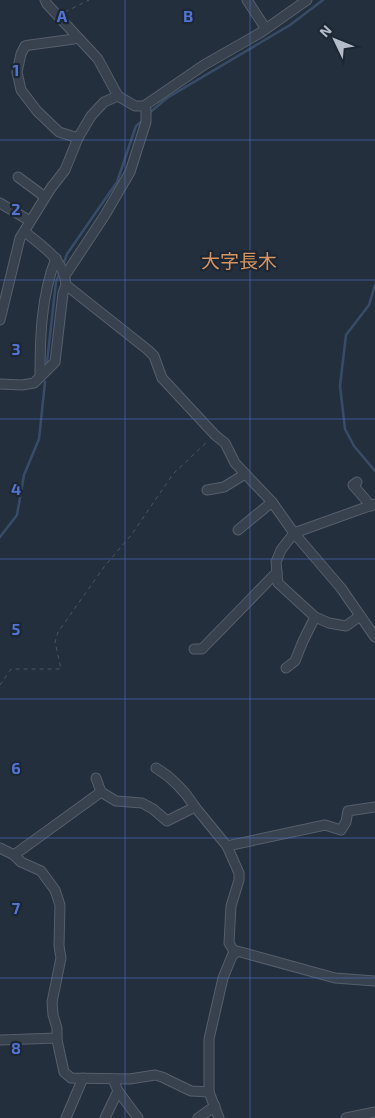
<svg xmlns="http://www.w3.org/2000/svg" width="375" height="1118" viewBox="0 0 375 1118" font-family="'Exo 2','Noto Sans JP',sans-serif">
  <rect width="100%" height="100%" fill="#242f3e"/>
  <g fill="none" stroke-linecap="round" stroke-linejoin="round">
    <!-- stream -->
    <g stroke="#394c67" stroke-width="2.5">
      <path d="M148,114l19,-16 123,-73 33,-25"/>
      <path d="M63,265l4,-11 50,-72 19,-56 7,-6"/>
      <path d="M375,285l-6,20 -23,30 -6,51 5,43 9,17 21,25"/>
      <path d="M47,362l9,-80 4,-10"/>
      <path d="M0,537l17,-22 7,-40 15,-36 6,-57"/>
    </g>
    <!-- street casing -->
    <g stroke="#565f6c" stroke-width="11">
      <g id="street">
        <path d="M45,0l2,4 51,55 20,37 17,10h9l60,-41 56,-32 47,-33"/>
        <path d="M247,0l19,29"/>
        <path d="M74,39l-44,6 -5,1 -4,8 -4,18 4,18 16,21 22,21 19,6"/>
        <path d="M18,177l27,20"/>
        <path d="M0,203l30,18"/>
        <path d="M25,232c18,15 39,27 41,53l82,65 6,6 8,22 53,57 10,8 10,20 37,39 22,31 47,55 34,49"/>
        <path d="M66,274l39,-59 25,-43 16,-50v-12l-2,-4"/>
        <path d="M0,320l20,-82 31,-50 14,-18 13,-32 13,-22 13,-14 14,-6"/>
        <path d="M40,377c0,-39 1,-81 16,-119"/>
        <path d="M0,384l22,1 12,-2 21,-21 8,-69 3,-8"/>
        <path d="M357,482l-4,3 18,21"/>
        <path d="M207,490l17,-3 21,-13"/>
        <path d="M238,530l34,-28"/>
        <path d="M360,616l-14,10 -17,-3 -14,-6 -37,-34 -2,-21 5,-12 13,-17 81,-29"/>
        <path d="M194,649h8l75,-77"/>
        <path d="M286,668l9,-7 8,-20 12,-24"/>
        <path d="M156,768c17,10 28,22 39,39"/>
        <path d="M96,778l5,14 15,9 26,2 11,6 14,12 28,-14 32,39"/>
        <path d="M0,848l14,7 87,-63"/>
        <path d="M14,855l7,7 20,9 14,19 5,15 -1,41 2,12 -9,44 1,13 4,13v12l7,32 7,6 59,1 25,-4 7,2 29,14 18,1"/>
        <path d="M235,953l-6,-10 2,-37 8,-26v-7l-12,-27 98,-21 16,5 5,-8 2,-11 27,-4"/>
        <path d="M0,1040l57,-2"/>
        <path d="M113,1079l5,12 20,27"/>
        <path d="M66,1118l17,-40"/>
        <path d="M105,1118l13,-27"/>
        <path d="M198,1118l17,-12"/>
        <path d="M219,1118l-10,-26v-53l14,-61 9,-22 5,-5 98,27 40,3"/>
        <path d="M346,1118l29,-6"/>
      </g>
    </g>
    <!-- path -->
    <g stroke="#44595c" stroke-width="1" stroke-dasharray="4 4" stroke-linecap="butt">
      <path d="M65,12l24,-12"/>
      <path d="M0,685l11,-16h50l-6,-27 3,-10 46,-65 28,-33 41,-60 35,-33"/>
    </g>
    <!-- street -->
    <use href="#street" stroke="#38414e" stroke-width="9"/>
  </g>
  <!-- grid -->
  <path fill="none" stroke="#5274d3" stroke-width="1" stroke-opacity="0.55" d="M125,0v1118M250,0v1118M0,140h375M0,280h375M0,419h375M0,559h375M0,699h375M0,838h375M0,978h375"/>
  <g text-anchor="middle" dominant-baseline="central" stroke-width="4.5" stroke-linejoin="round" paint-order="stroke">
    <!-- quarter labels -->
    <g font-size="19" fill="#d59563" stroke="#1d2633">
      <text x="239" y="260">大字長木</text>
    </g>
  </g>
  <g font-size="16" text-anchor="middle" font-weight="bold" fill="#5274d3" stroke="#1d2633" stroke-width="4.5" stroke-linejoin="round" paint-order="stroke">
    <text x="62" y="22">A</text>
    <text x="188" y="22">B</text>
    <text x="16" y="76">1</text>
    <text x="16" y="215">2</text>
    <text x="16" y="355">3</text>
    <text x="16" y="495">4</text>
    <text x="16" y="635">5</text>
    <text x="16" y="774">6</text>
    <text x="16" y="914">7</text>
    <text x="16" y="1054">8</text>
  </g>
  <!-- north arrow -->
  <g transform="translate(335 40) rotate(313)" stroke="#1d2633" stroke-width="4" paint-order="stroke">
  <path d="M0-4L9 19L0 12L-9 19Z" fill="#b4bcc9"/>
  <text y="-8" font-size="14" font-weight="bold" text-anchor="middle" fill="#b4bcc9">N</text>
  </g>
</svg>
